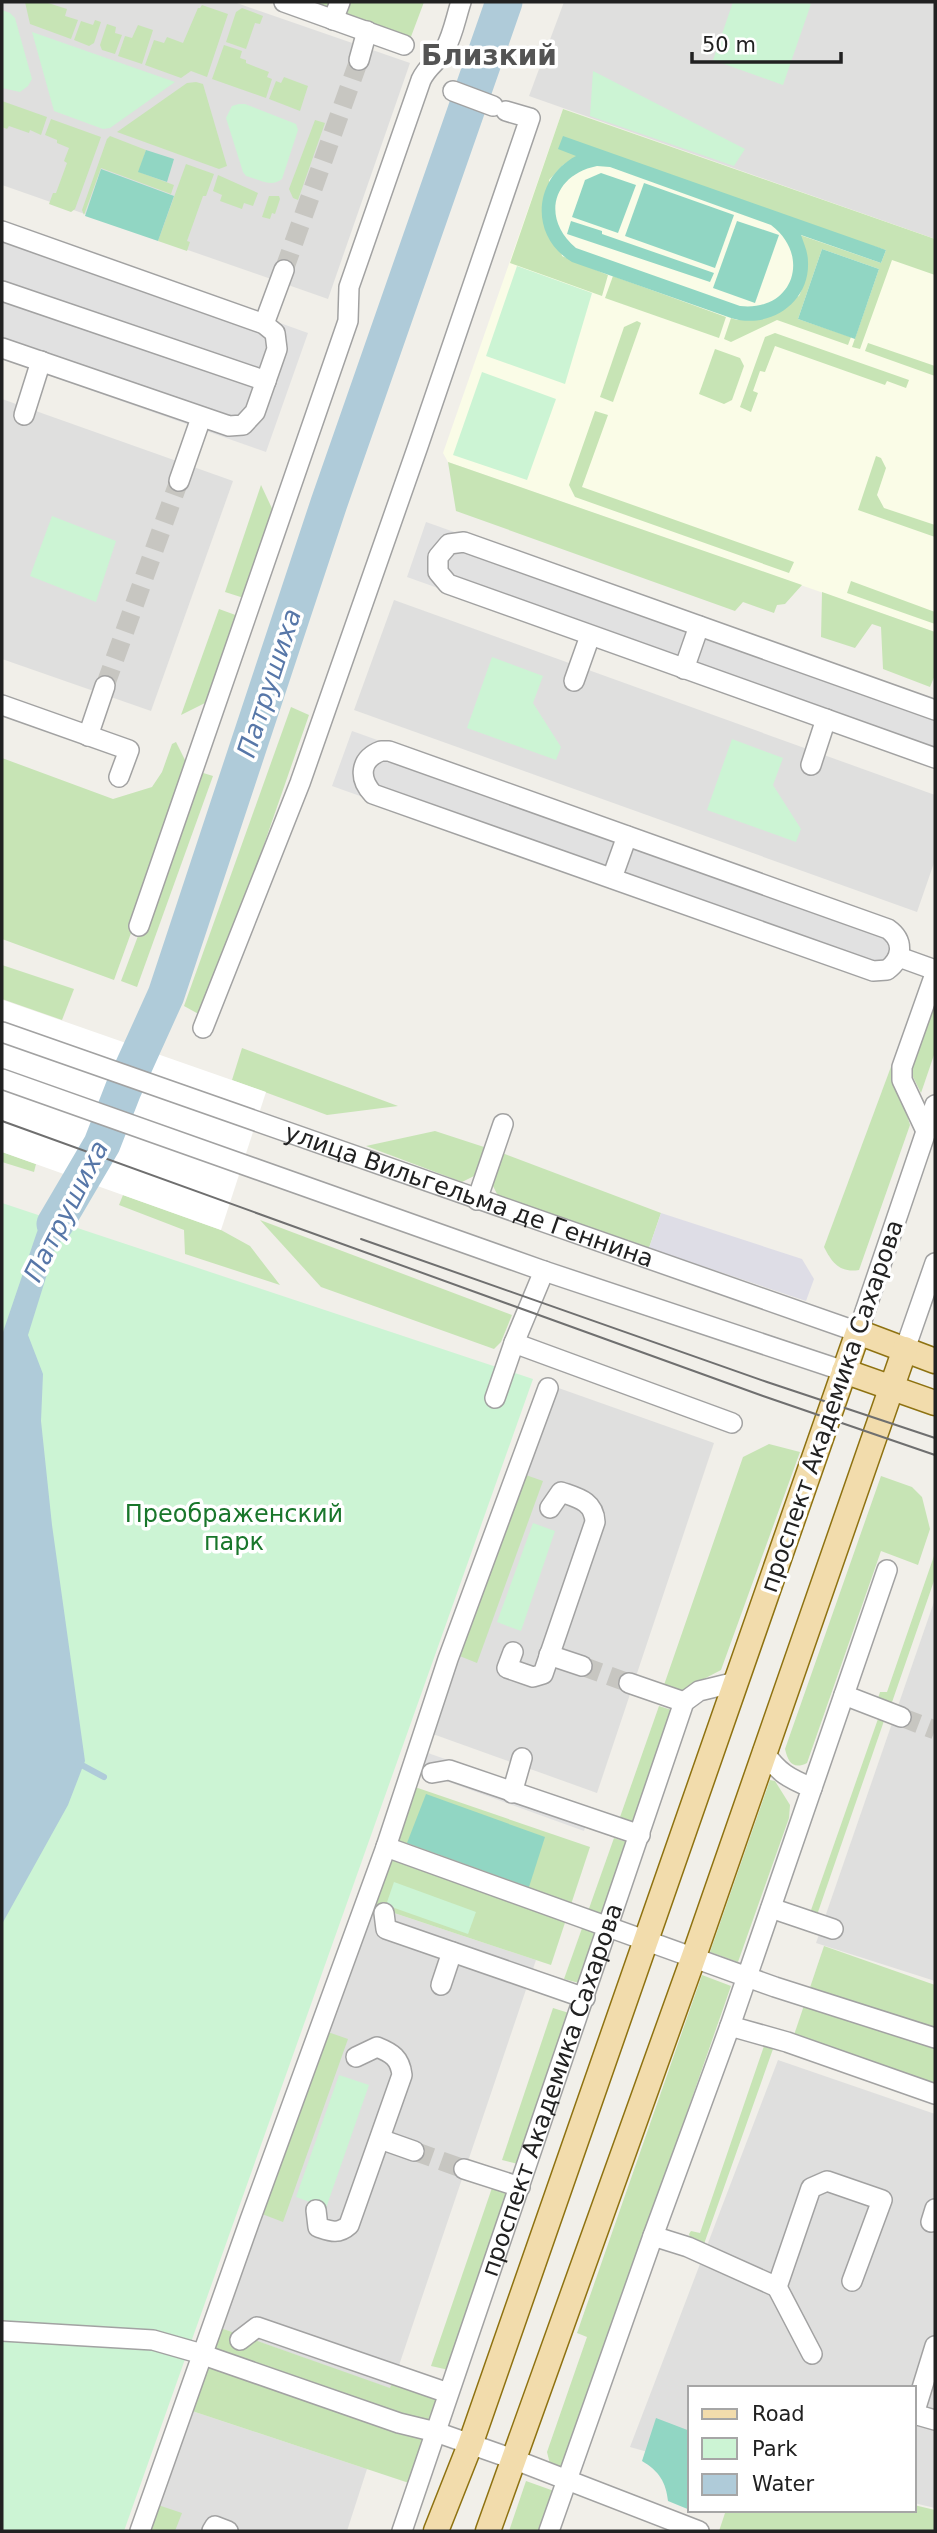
<svg xmlns="http://www.w3.org/2000/svg" width="937" height="2533" viewBox="0 0 937 2533" font-family="'DejaVu Sans',sans-serif">
  <rect width="100%" height="100%" fill="#f1efe9"/>
  <!-- residential -->
  <g fill="#dfdfde">
    <path d="M2,2h232l176,61 -82,236 -326,-114z"/>
    <path d="M564,2h371v237l-406,-143z"/>
    <path d="M2,399l231,82 -82,230 -149,-52z"/>
    <path d="M394,600l541,195v65l-18,52 -563,-202z"/>
    <path d="M550,1385l164,58 -117,350 -167,-60z"/>
    <path d="M935,1599v382l-119,-38z"/>
    <path d="M370,1905l166,55 -145,429 -176,-63z"/>
    <path d="M778,2060l157,54v394l-21,-5v-115h-224v76l-60,-17z"/>
    <path d="M189,2410l178,59 -20,62h-199z"/>
  </g>
  <!-- education -->
  <path fill="#fafce7" d="M563,109l372,130v393l-487,-170 -5,-9z"/>
  <!-- grass -->
  <g fill="#c7e4b5">
    <path d="M25,2h20l22,7 -2,7 13,4 -7,19 -41,-15z"/>
    <path d="M298,2h126l-15,40z"/>
    <path d="M202,5l26,9 -21,63 -16,-6 -10,7 -36,-13 9,-25 10,3 3,-6 16,6 15,-35h2z"/>
    <path d="M242,8l21,8 -3,8 -5,-1 -9,26 -20,-7 10,-30z"/>
    <path d="M95,20l6,2 -7,21 -5,3 -15,-6 7,-19 12,4z"/>
    <path d="M107,24l9,3 -1,6 7,2 -7,19 -13,-4 -2,-5z"/>
    <path d="M138,25l15,5 -11,34 -24,-8 7,-20 7,2z"/>
    <path d="M224,45l18,6 -2,7 6,2v3l23,9 -2,5 5,2 -6,19 -54,-19z"/>
    <path d="M284,77l24,9 -8,25 -31,-12 7,-18 5,2z"/>
    <path d="M196,82l7,2 24,82 -8,3 -102,-37 70,-49z"/>
    <path d="M2,101l45,16 -6,18 -11,-5 -1,3 -20,-7 -2,3 -5,-2z"/>
    <path d="M563,109l372,130v36l-43,-15 -32,89 -8,-2 27,-78 -57,-20 -24,70 53,18 -3,8 -71,-25 -46,22 -7,-3 7,-21 6,2 62,-24c10,-21 10,-40 1,-61l81,28 5,-13 -309,-94 -14,9 -14,15 13,76 46,19 -6,21 -92,-33z"/>
    <path d="M51,119l50,18 -26,72 -4,3 -22,-8 4,-11h3l11,-30 -3,-2 5,-13 -12,-5v-3l-12,-5z"/>
    <path d="M315,120l10,3 -27,77 -5,-2 -4,-9z"/>
    <path d="M110,136l36,14 -7,22 35,13 -3,9 -70,-26 -17,47 -2,-5 25,-71z"/>
    <path d="M186,164l28,10 -8,22h-3l-16,45 3,1 -3,9 -29,-10z"/>
    <path d="M218,175l40,18 -5,13 -9,-3 -2,6 -22,-8 2,-6 -9,-4z"/>
    <path d="M269,196h10l1,3 -5,15 -3,-1 -2,6 -8,-2z"/>
    <path d="M613,276l113,41 -7,21 -114,-40z"/>
    <path d="M637,321l4,2 -28,79 -13,-5 24,-70z"/>
    <path d="M775,333l134,47 -3,8 -19,-7 -2,4 -110,-39 -10,26 -5,-1 -7,20 5,2 -7,19 -11,-5 25,-70z"/>
    <path d="M868,343l67,23v10l-70,-25z"/>
    <path d="M715,349l25,9 4,8 -12,34 -8,4 -25,-10z"/>
    <path d="M595,411l13,4 -26,72 212,75 -5,11 -214,-76 -6,-12z"/>
    <path d="M876,456l5,2 5,10 -9,27 7,13 51,17v12l-77,-27z"/>
    <path d="M448,462l354,123 -17,19 -8,1 -3,8 -31,-11 -8,9 -279,-100z"/>
    <path d="M261,485l15,32 -29,82 -22,-7z"/>
    <path d="M851,581l84,31v12l-88,-31z"/>
    <path d="M822,592l113,40v43l-5,12 -47,-18 -2,-42 -9,-3 -17,24 -34,-11z"/>
    <path d="M219,609l22,8 -28,82 -32,16z"/>
    <path d="M291,707l18,8 -105,302 -20,-11z"/>
    <path d="M176,742l14,28 -76,210 -112,-41v-181l111,41 39,-12 10,-15 10,-28z"/>
    <path d="M200,772l13,4 -76,211 -16,-6z"/>
    <path d="M2,965l72,24 -12,31 -60,-21z"/>
    <path d="M935,995v57l-14,41 -8,-16 -2,-12z"/>
    <path d="M242,1048l156,58 -71,9 -95,-35z"/>
    <path d="M892,1064l18,61 -51,145c-19,3 -27,-7 -35,-23z"/>
    <path d="M435,1131l49,16 -8,28 -14,7 -96,-36z"/>
    <path d="M2,1152l34,12 -2,8 -32,-10z"/>
    <path d="M502,1153l159,60 -12,35 -151,-52 -6,-12z"/>
    <path d="M123,1195l98,35 29,16 30,39 -95,-31 -1,-24 -65,-25z"/>
    <path d="M260,1220l252,95 -11,27 -7,7 -173,-62z"/>
    <path d="M769,1444l31,8 -79,218 -25,13 -10,10 -22,-8 79,-228z"/>
    <path d="M520,1473l23,8 -66,182 -20,-8z"/>
    <path d="M881,1476l31,11 10,10 8,32 -12,36 -37,-14 -74,212c-14,7 -19,-1 -22,-14z"/>
    <path d="M935,1553v25l-45,130 -13,-6 3,-10h7z"/>
    <path d="M659,1706l16,5 -39,115 -17,-6z"/>
    <path d="M879,1716l6,2 -68,197 -7,-2z"/>
    <path d="M770,1780l5,1 15,24 -1,13 -51,144 -28,-10z"/>
    <path d="M412,1786l178,61 -39,118 -181,-60z"/>
    <path d="M614,1838l16,5 -51,140 -15,-4z"/>
    <path d="M824,1946l111,39v100l-141,-50z"/>
    <path d="M702,1975l29,11 -168,482 -13,-4 -3,-12 40,-115 -10,-4z"/>
    <path d="M553,2008l16,5 -51,151 -16,-4z"/>
    <path d="M325,2031l23,8 -65,183 -21,-8z"/>
    <path d="M764,2046l9,3 -69,195 -14,-6 -1,-4 2,-3 9,2z"/>
    <path d="M494,2182l17,5 -62,183 -18,-4z"/>
    <path d="M215,2326l175,62 3,-8 48,16 -29,88 -223,-74z"/>
    <path d="M526,2481l28,10 -14,40h-31z"/>
    <path d="M158,2505l24,8 -7,18h-26z"/>
    <path d="M914,2505l21,5v21h-216l7,-21h188z"/>
  </g>
  <!-- park -->
  <g fill="#ccf4d4">
    <path d="M733,2h72l6,2 -28,81 -70,-25z"/>
    <path d="M2,10l8,3 5,5 17,61 -4,7 -8,6 -18,-4z"/>
    <path d="M32,32l143,50 -65,46 -7,1 -49,-18z"/>
    <path d="M593,71l152,78 -11,17 -144,-50z"/>
    <path d="M239,104h6l51,20 2,6 -16,49c-11,9 -24,0 -36,-3l-3,-4 -17,-54 6,-12z"/>
    <path d="M517,266l75,27 -27,91 -79,-28z"/>
    <path d="M482,372l74,27 -29,81 -74,-25z"/>
    <path d="M52,516l64,25 -20,61 -66,-26z"/>
    <path d="M492,657l51,19 -10,27 28,44 -5,13 -89,-32z"/>
    <path d="M732,739l51,19 -10,27 28,44 -5,13 -89,-32z"/>
    <path d="M2,1203l531,176 -409,1152h-122z"/>
    <path d="M533,1523l22,8 -34,100 -24,-9z"/>
    <path d="M394,1882l82,30 -8,22 -82,-29z"/>
    <path d="M339,2075l30,10 -43,123 -30,-11z"/>
  </g>
  <!-- pitch -->
  <g fill="#91d6c3" fill-rule="evenodd">
    <path d="M563,136l323,114 -5,13 -80,-28c3,9 7,17 7,27 2,41 -39,68 -77,56l-159,-56c-43,-26 -39,-83 4,-106l-18,-7zM597,166l13,1 161,58c41,31 22,87 -31,81l-164,-58c-35,-29 -24,-73 21,-82z"/>
    <path d="M146,150l28,9 -7,23 -29,-10z"/>
    <path d="M101,169l73,27 -16,45 -73,-25z"/>
    <path d="M601,173l35,12 -18,48 -46,-16 13,-37z"/>
    <path d="M644,183l90,32 -19,53 -90,-32z"/>
    <path d="M571,221l31,10v3l112,39 -4,9 -143,-48z"/>
    <path d="M737,221l42,14 -24,68 -42,-15z"/>
    <path d="M822,249l57,20 -24,70 -57,-20z"/>
    <path d="M426,1794l119,43 -16,50 -122,-44z"/>
    <path d="M656,2418l34,13v79l-22,-9c-2,-19 -9,-30 -26,-40z"/>
  </g>
  <!-- parking -->
  <g fill="#e1e1e1">
    <path d="M2,224l306,109 -42,119 -264,-93z"/>
    <path d="M426,522l509,181v62l-528,-188z"/>
    <path d="M352,731l539,192 13,18 -33,37 -539,-192z"/>
    <path d="M408,1746l182,64 -6,21 -182,-66z"/>
  </g>
  <!-- plaza -->
  <path fill="#dedde6" d="M661,1213l141,46 12,20 -8,22 -157,-53z"/>
  <!-- water -->
  <path fill="#afcbd9" d="M63,1176l26,9 -31,54 -30,96 15,39 -2,47 11,104 33,236 -17,44 -66,119v-589l35,-103z"/>
  <!-- pier -->
  <path fill="#fff" d="M3,1000l263,92 -45,138 -219,-78z"/>
  <g fill="none" stroke-linecap="round" stroke-linejoin="round">
    <!-- stream -->
    <path stroke="#afcbd9" stroke-width="6" d="M78,1763l26,14"/>
    <!-- river -->
    <path stroke="#afcbd9" stroke-width="37" d="M55,1224l47,-80 21,-54 43,-95 163,-492 175,-501"/>
    <!-- minor-tunnel -->
    <g stroke="#c7c6c1" stroke-width="19" stroke-dasharray="19 10" stroke-linecap="butt">
      <path d="M284,270l75,-210"/>
      <path d="M105,686l74,-205"/>
      <path d="M582,1666l47,17"/>
      <path d="M901,1717l34,13"/>
      <path d="M414,2151l50,18"/>
    </g>
    <!-- minor casing -->
    <g stroke="#a2a2a2" stroke-width="22">
      <g id="minor">
        <path d="M284,2l120,43"/>
        <path d="M333,20l7,-18"/>
        <path d="M359,60l8,-29"/>
        <path d="M453,91l40,15"/>
        <path d="M2,231l262,93 11,9 2,16 -22,63 -12,13 -14,1 -227,-78"/>
        <path d="M2,291l264,90"/>
        <path d="M264,324l20,-54"/>
        <path d="M24,415l17,-54"/>
        <path d="M179,481l22,-63"/>
        <path d="M684,669l15,-43"/>
        <path d="M574,681l16,-45"/>
        <path d="M2,705l127,45 -10,27"/>
        <path d="M935,710l-471,-168 -15,2 -11,13v15l10,12 487,174"/>
        <path d="M88,736l17,-50"/>
        <path d="M381,751h8l499,178c17,12 14,30 -1,41l-14,1 -500,-177c-15,-16 -13,-35 8,-43z"/>
        <path d="M811,765l15,-46"/>
        <path d="M612,878l15,-42"/>
        <path d="M139,926l209,-605 1,-34 72,-207c7,-15 17,-18 24,-31 8,-14 11,-32 16,-47"/>
        <path d="M899,957l36,13"/>
        <path d="M203,1028l97,-245 118,-337 112,-328 -24,-7"/>
        <path id="s1" d="M2,1032l856,300 77,-227"/>
        <path d="M2,1079l542,192 300,100"/>
        <path d="M926,1131l-24,-51v-13l33,-93"/>
        <path d="M477,1200l26,-76"/>
        <path d="M544,1271l-30,72 218,80"/>
        <path d="M905,1349l30,-86"/>
        <path d="M495,1398l19,-55"/>
        <path d="M513,1652l-6,16 26,9 10,-3 52,-152c-1,-21 -17,-24 -34,-30l-11,16"/>
        <path d="M549,1655l33,11"/>
        <path d="M629,1683l55,19"/>
        <path d="M844,1695l57,22"/>
        <path d="M432,1773l17,-3 191,65"/>
        <path d="M812,1788l75,-218"/>
        <path d="M512,1793l10,-35"/>
        <path d="M386,1847l389,140 160,51"/>
        <path d="M771,1908l62,21"/>
        <path d="M384,1913l2,16 199,69"/>
        <path d="M441,1985l11,-33"/>
        <path d="M730,2026l57,16 148,52"/>
        <path d="M380,2139l34,12"/>
        <path d="M464,2169l56,18"/>
        <path d="M316,2210l2,17c12,4 20,8 31,-2l53,-150c-2,-17 -10,-22 -25,-28l-21,10"/>
        <path d="M931,2222l4,-13"/>
        <path d="M653,2236l35,11 89,40 34,-99 16,-7 55,19 -30,81"/>
        <path d="M777,2287l35,67"/>
        <path d="M2,2331l151,9 42,12 204,71 37,9 77,27 186,72"/>
        <path d="M240,2340l17,-13 191,66"/>
        <path d="M914,2414l21,-68"/>
        <path d="M914,2414l21,6"/>
        <path d="M140,2531l110,-311 136,-373 62,-188 100,-271"/>
        <path d="M212,2531l3,-5 13,5"/>
        <path id="s2" d="M402,2531l282,-829 15,-11 37,-9"/>
        <path d="M549,2531l104,-295 77,-210 82,-238c-24,-10 -33,-15 -49,-37"/>
      </g>
    </g>
    <!-- major casing -->
    <g stroke="#8e7211" stroke-width="27">
      <g id="major">
        <path d="M844,1371l91,32"/>
        <path d="M436,2531l34,-86 388,-1113 77,29"/>
        <path d="M488,2531l206,-575 211,-607"/>
      </g>
    </g>
    <!-- minor -->
    <use href="#minor" stroke="#fff" stroke-width="19"/>
    <!-- major -->
    <use href="#major" stroke="#f2dcac" stroke-width="24"/>
    <!-- tram -->
    <g stroke="#6f6f6f" stroke-width="2">
      <path d="M2,1121l761,275 172,59"/>
      <path d="M361,1239l406,143 168,56"/>
    </g>
  </g>
  <g text-anchor="middle" dominant-baseline="central" stroke-width="7" stroke-linejoin="round" paint-order="stroke">
    <!-- street labels -->
    <g font-size="24" fill="#212121" stroke="#fff">
      <text stroke="none"><textPath href="#s1" startOffset="495">улица Вильгельма де Геннина</textPath></text>
      <text transform="translate(832 1406) rotate(-71)">проспект Академика Сахарова</text>
      <text stroke="none"><textPath href="#s2" startOffset="466">проспект Академика Сахарова</textPath></text>
    </g>
    <!-- park labels -->
    <g font-size="24" fill="#19762b" stroke="#fff">
      <text x="234" y="1514">Преображенский<tspan x="234" dy="28">парк</tspan></text>
    </g>
    <!-- water labels -->
    <g font-size="26" font-style="italic" fill="#5777a8" stroke="#fff">
      <text transform="translate(269 683) rotate(-72)">Патрушиха</text>
      <text transform="translate(66 1211) rotate(-63)">Патрушиха</text>
    </g>
    <!-- quarter labels -->
    <g font-size="28" font-weight="bold" fill="#545454" stroke="#fff">
      <text x="489" y="55">Близкий</text>
    </g>
  </g>
  <!-- border -->
  <rect width="937" height="2533" fill="none" stroke="#212121" stroke-width="7"/>
  <!-- legend -->
  <rect x="688" y="2386" width="228" height="126" fill="#ffffff" stroke="#a6a6a6" stroke-width="2"/>
  <rect x="702" y="2409" width="35" height="10" fill="#f2dcac" stroke="#a6a6a6" stroke-width="2"/>
  <text x="752" y="2421" font-size="21" fill="#212121">Road</text>
  <rect x="702" y="2438" width="35" height="21" fill="#ccf4d4" stroke="#a6a6a6" stroke-width="2"/>
  <text x="752" y="2456" font-size="21" fill="#212121">Park</text>
  <rect x="702" y="2474" width="35" height="21" fill="#afcbd9" stroke="#a6a6a6" stroke-width="2"/>
  <text x="752" y="2491" font-size="21" fill="#212121">Water</text>
  <!-- scale -->
  <path d="M692 52v10h149v-10" fill="none" stroke="#212121" stroke-width="3.5"/>
  <text x="702" y="52" font-size="21" fill="#212121" stroke="#ffffff" stroke-width="5" paint-order="stroke">50 m</text>
</svg>
